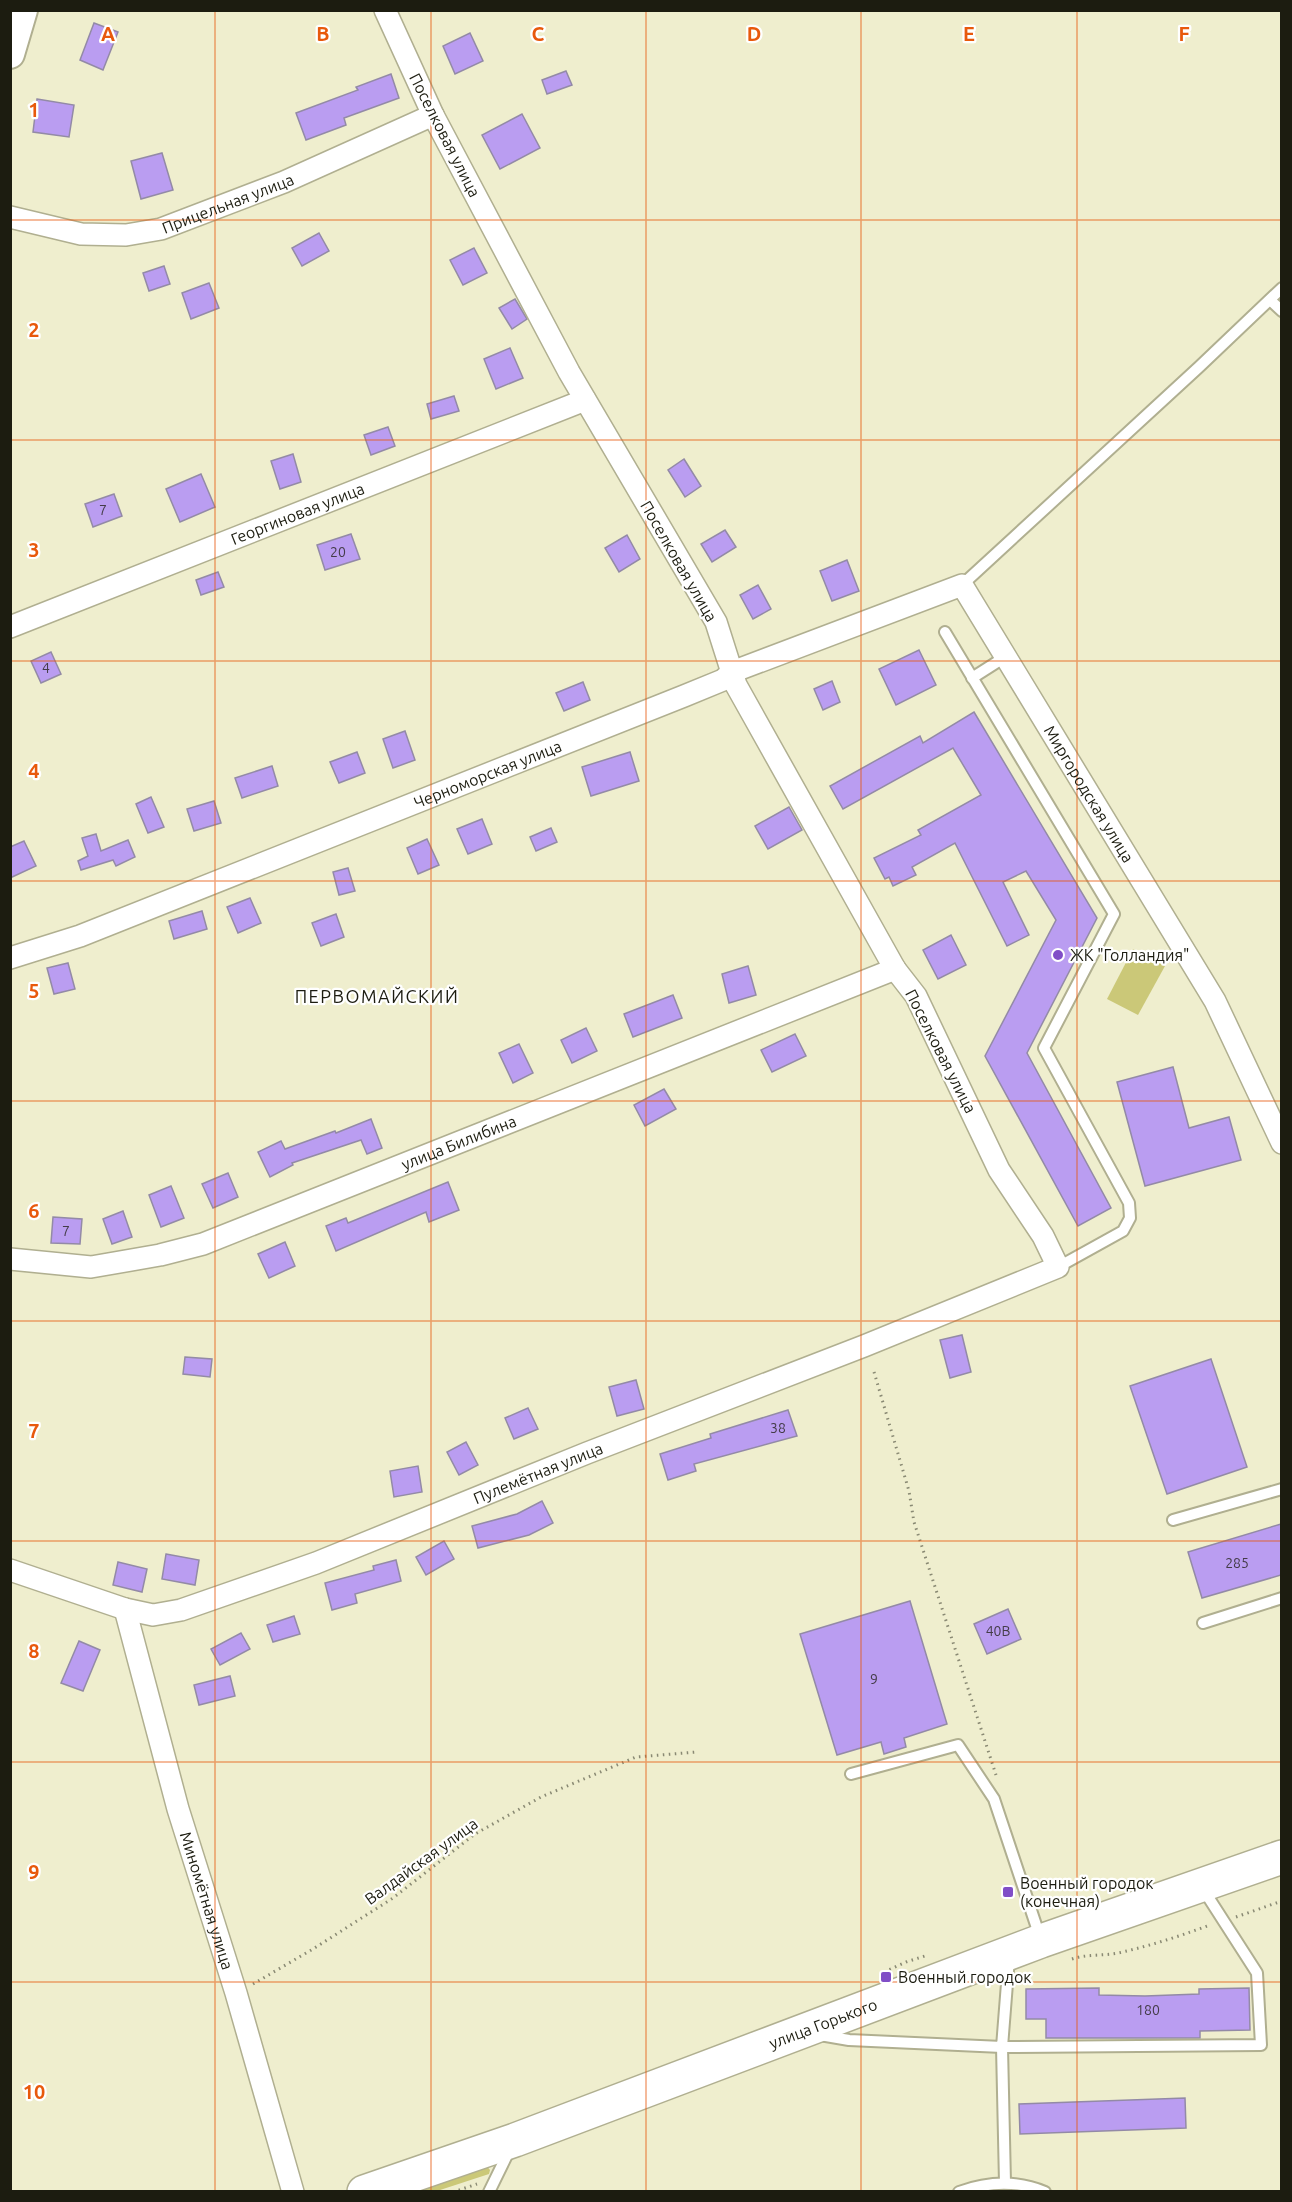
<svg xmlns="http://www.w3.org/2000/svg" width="1292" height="2202" viewBox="0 0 1292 2202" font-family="Ubuntu,sans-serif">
  <rect width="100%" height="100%" fill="#efeece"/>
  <!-- green -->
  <g fill="#cbc878">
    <path d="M1133,949l32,17 -27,49 -31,-16z"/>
    <path d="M486,2165l4,5 -1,4 -52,17 -43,1z"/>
  </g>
  <!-- building -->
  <g fill="#ba9df1" stroke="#938aa6" stroke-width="1.5">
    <path d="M94,23l24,9 -15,38 -23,-10z"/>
    <path d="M470,33l13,28 -28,13 -12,-28z"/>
    <path d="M566,71l6,14 -25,9 -5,-14z"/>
    <path d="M391,74l8,24 -55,20 2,7 -40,15 -10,-27 62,-23 -2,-3z"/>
    <path d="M37,99l37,6 -5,32 -36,-5z"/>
    <path d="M522,114l18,34 -40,21 -18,-34z"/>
    <path d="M162,153l11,37 -32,9 -10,-38z"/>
    <path d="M319,233l10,18 -27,15 -10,-18z"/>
    <path d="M474,248l13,25 -24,12 -13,-25z"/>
    <path d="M164,266l6,18 -21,7 -6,-18z"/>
    <path d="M209,283l10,25 -28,11 -9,-26z"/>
    <path d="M515,299l12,20 -15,10 -13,-21z"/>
    <path d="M510,348l13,30 -27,11 -12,-30z"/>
    <path d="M454,396l5,15 -28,8 -4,-15z"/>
    <path d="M388,427l7,19 -24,9 -7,-20z"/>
    <path d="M293,454l8,28 -21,7 -9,-28z"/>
    <path d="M684,459l17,27 -16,11 -17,-27z"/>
    <path d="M201,474l14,33 -35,15 -14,-33z"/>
    <path d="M114,494l8,22 -29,11 -8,-23z"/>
    <path d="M725,530l11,17 -24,15 -11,-18z"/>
    <path d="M351,534l9,25 -35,11 -8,-25z"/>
    <path d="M627,535l13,24 -21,13 -14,-24z"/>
    <path d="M847,560l12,31 -27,10 -12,-30z"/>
    <path d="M218,572l6,15 -23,8 -5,-15z"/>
    <path d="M758,585l13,24 -18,10 -13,-24z"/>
    <path d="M919,650l17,35 -40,20 -17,-36z"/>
    <path d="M51,652l10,22 -20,9 -10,-22z"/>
    <path d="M832,681l8,21 -17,8 -9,-21z"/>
    <path d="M583,682l7,18 -26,11 -8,-18z"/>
    <path d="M974,712l123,206 -70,135 84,155 -33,18 -93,-170 71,-136 -30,-49 -23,11 26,53 -22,11 -52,-103 -43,24 4,8 -23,11 -4,-9 -4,2 -11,-21 47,-23 -3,-5 63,-35 -28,-47 -110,61 -13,-23 90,-50 3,7z"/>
    <path d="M405,731l10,29 -22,8 -10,-29z"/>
    <path d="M357,752l8,21 -26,10 -9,-21z"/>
    <path d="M630,752l9,29 -48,15 -9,-29z"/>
    <path d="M272,766l6,20 -36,12 -7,-20z"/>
    <path d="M151,797l13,30 -16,6 -12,-29z"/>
    <path d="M214,801l7,22 -27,8 -7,-22z"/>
    <path d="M789,807l13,23 -34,19 -13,-23z"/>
    <path d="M482,819l10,25 -24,10 -11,-25z"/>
    <path d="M551,828l6,14 -21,9 -6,-14z"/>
    <path d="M96,834l5,17 27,-11 7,17 -19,9 -3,-6 -32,10 -3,-9 10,-5 -6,-18z"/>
    <path d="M427,839l12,26 -21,9 -11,-26z"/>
    <path d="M24,841l12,25 -26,12v-31z"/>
    <path d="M348,868l7,23 -16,4 -6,-23z"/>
    <path d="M250,898l11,25 -23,10 -11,-26z"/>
    <path d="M202,911l5,18 -33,10 -5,-18z"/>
    <path d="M336,914l8,23 -23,9 -9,-23z"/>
    <path d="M951,935l15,30 -28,14 -15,-29z"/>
    <path d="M68,963l7,26 -21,5 -7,-26z"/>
    <path d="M748,966l8,29 -27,8 -7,-29z"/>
    <path d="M673,995l9,23 -49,19 -9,-23z"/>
    <path d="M586,1028l11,23 -25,12 -11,-23z"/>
    <path d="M795,1034l11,22 -34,16 -11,-22z"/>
    <path d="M519,1044l14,29 -20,10 -14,-30z"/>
    <path d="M1173,1067l16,61 40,-11 12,43 -96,26 -28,-104z"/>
    <path d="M664,1089l12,20 -31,17 -11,-21z"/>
    <path d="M371,1119l11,29 -15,6 -6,-14 -69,23 1,2 -23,12 -12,-25 23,-11 4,8 50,-18 1,2z"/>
    <path d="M228,1173l10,24 -25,11 -11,-24z"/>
    <path d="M448,1182l11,28 -30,12 -3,-10 -90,39 -10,-25 20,-8 2,5z"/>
    <path d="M171,1186l13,32 -23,9 -12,-32z"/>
    <path d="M123,1211l9,26 -20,7 -9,-25z"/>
    <path d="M53,1217l29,2 -2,25 -29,-1z"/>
    <path d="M285,1242l10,24 -26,12 -11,-24z"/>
    <path d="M962,1335l9,37 -21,6 -10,-38z"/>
    <path d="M185,1357l27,2 -2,18 -27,-3z"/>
    <path d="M1211,1359l36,108 -80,27 -37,-108z"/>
    <path d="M636,1380l8,29 -27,7 -8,-29z"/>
    <path d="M528,1408l10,21 -24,10 -9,-21z"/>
    <path d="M788,1410l9,26 -103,28 2,7 -28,9 -8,-26 51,-16 -1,-4z"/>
    <path d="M466,1442l12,23 -19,10 -12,-23z"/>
    <path d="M418,1466l4,26 -28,5 -4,-26z"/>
    <path d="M542,1501l11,22 -24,12 -51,13 -6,-22 45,-12z"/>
    <path d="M1281,1524v51l-79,23 -14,-46z"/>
    <path d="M444,1541l10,18 -28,16 -10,-18z"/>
    <path d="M166,1554l33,6 -4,25 -33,-6z"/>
    <path d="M396,1560l5,21 -46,13 2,9 -25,7 -7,-27 49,-13 -1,-4z"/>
    <path d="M118,1562l29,7 -5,23 -29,-7z"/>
    <path d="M910,1601l37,123 -43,14 2,9 -22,7 -3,-12 -44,13 -37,-121z"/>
    <path d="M1008,1609l13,30 -34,15 -13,-30z"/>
    <path d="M294,1616l6,18 -27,8 -6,-17z"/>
    <path d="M241,1633l9,16 -30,16 -9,-16z"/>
    <path d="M79,1641l21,9 -17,41 -22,-8z"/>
    <path d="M230,1676l5,20 -36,9 -5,-20z"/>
    <path d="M1099,1988v7l46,1 54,-2v-5l50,-1 1,42 -50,1v7h-154v-19h-20v-30z"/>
    <path d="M1185,2098l1,30 -166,6 -1,-30z"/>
  </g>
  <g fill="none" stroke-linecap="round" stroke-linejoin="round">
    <!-- lane casing -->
    <g stroke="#b0af90" stroke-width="14">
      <g id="lane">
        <path d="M1270,300l12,11"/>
        <path d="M962,585l237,-218 83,-79"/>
        <path d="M945,632l169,282 -70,134 85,155 1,15 -7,13 -65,36"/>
        <path d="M972,678l33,-21"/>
        <path d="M1173,1520l109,-31"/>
        <path d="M1203,1623l79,-25"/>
        <path d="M851,1774l107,-29 36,54 46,138"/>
        <path d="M820,2035l29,5 153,7 7,-89"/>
        <path d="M1005,2183l-3,-136 259,-2 -4,-72 -54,-84"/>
        <path d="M489,2192l21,-43"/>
        <path d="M959,2192c28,-10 58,-12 86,0"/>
      </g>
    </g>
    <!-- street casing -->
    <g stroke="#b0af90" stroke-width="24">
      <g id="street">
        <path id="s1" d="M10,217l71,17 45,1 35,-6 123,-47 149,-67"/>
        <path id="s2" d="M10,627l575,-227"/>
        <path id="s3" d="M10,958l70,-22 604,-240 39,-16 9,-8 230,-87 253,416 67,142"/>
        <path id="s4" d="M10,1259l81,8 69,-12 43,-11 692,-275"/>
        <path id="s5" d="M10,1570l115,39 28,6 28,-5 135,-47 271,-110 277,-107 194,-79 -15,-31 -44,-66 -83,-174 -21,-27 -159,-284 -20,-63 -147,-250 -136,-257 -48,-105"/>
        <path id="s6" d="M125,1609l53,200 58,184 57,199"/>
      </g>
    </g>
    <!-- secondary casing -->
    <g stroke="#b0af90" stroke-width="32">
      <path id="secondary" d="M10,54l13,-44"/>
    </g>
    <!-- primary casing -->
    <g stroke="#b0af90" stroke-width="36">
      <g id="primary">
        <path id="s7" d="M364,2192l151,-52 526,-199 241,-84"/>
      </g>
    </g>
    <!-- path -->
    <g stroke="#898973" stroke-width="3" stroke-dasharray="1.5 4.5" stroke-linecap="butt">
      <path d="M874,1372l35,119 5,31 82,253"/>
      <path d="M1236,1917l46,-16"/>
      <path d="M1072,1959c15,-5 31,-3 46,-6 32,-7 62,-17 92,-28"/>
      <path d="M884,1972l22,-10 19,-6"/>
      <path d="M253,1984l60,-35 80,-51 82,-64 66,-37 95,-40 61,-5"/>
      <path d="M453,2192l24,-8"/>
    </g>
    <!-- lane -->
    <use href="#lane" stroke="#fff" stroke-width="10"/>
    <!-- street -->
    <use href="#street" stroke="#fff" stroke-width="21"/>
    <!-- secondary -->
    <use href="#secondary" stroke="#fff" stroke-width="28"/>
    <!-- primary -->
    <use href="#primary" stroke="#fff" stroke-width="33"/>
  </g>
  <!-- grid -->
  <path fill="none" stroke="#e8590c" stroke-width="1.5" stroke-opacity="0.55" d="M215,10v2182M431,10v2182M646,10v2182M861,10v2182M1077,10v2182M10,220h1272M10,440h1272M10,661h1272M10,881h1272M10,1101h1272M10,1321h1272M10,1541h1272M10,1762h1272M10,1982h1272"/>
  <!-- markers -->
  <g fill="#804ec7" stroke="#fff" stroke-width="2">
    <circle cx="1058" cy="955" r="6"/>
    <rect x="1002" y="1886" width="12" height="12" rx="3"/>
    <rect x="880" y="1971" width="12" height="12" rx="3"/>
  </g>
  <g text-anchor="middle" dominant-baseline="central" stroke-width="4.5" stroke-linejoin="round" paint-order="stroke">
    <!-- number labels -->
    <g font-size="14" fill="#443c48">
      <text x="103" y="510">7</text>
      <text x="338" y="552">20</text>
      <text x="46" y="668">4</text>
      <text x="66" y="1231">7</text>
      <text x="778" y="1428">38</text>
      <text x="1237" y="1563">285</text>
      <text x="998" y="1631">40В</text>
      <text x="874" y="1679">9</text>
      <text x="1148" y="2010">180</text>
    </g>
    <!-- street labels -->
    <g font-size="16" fill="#1c1c10" stroke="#fff">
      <text transform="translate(445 135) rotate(63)">Поселковая улица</text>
      <text stroke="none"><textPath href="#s1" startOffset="225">Прицельная улица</textPath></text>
      <text stroke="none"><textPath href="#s2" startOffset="309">Георгиновая улица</textPath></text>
      <text transform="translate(679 561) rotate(60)">Поселковая улица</text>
      <text stroke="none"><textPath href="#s3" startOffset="512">Черноморская улица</textPath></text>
      <text stroke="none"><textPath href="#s3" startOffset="1268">Миргородская улица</textPath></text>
      <text transform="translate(941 1051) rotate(63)">Поселковая улица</text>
      <text stroke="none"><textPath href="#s4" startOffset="471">улица Билибина</textPath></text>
      <text stroke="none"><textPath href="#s5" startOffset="561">Пулемётная улица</textPath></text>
      <text transform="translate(421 1861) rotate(-36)">Валдайская улица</text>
      <text stroke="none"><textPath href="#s6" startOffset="303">Миномётная улица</textPath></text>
      <text stroke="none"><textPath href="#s7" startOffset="489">улица Горького</textPath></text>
    </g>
    <!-- poi labels -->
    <g font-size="16" fill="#1c1c10" stroke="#fff" text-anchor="start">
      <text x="1070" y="955">ЖК "Голландия"</text>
      <text x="1020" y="1883">Военный городок<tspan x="1020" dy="18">(конечная)</tspan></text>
      <text x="898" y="1977">Военный городок</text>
    </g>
    <!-- neighbourhood labels -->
    <g font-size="18" letter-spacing="1.5" fill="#1c1c10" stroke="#fff">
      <text x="377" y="996">ПЕРВОМАЙСКИЙ</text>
    </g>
  </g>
  <g font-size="20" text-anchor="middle" font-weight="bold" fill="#e8590c" stroke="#fff" stroke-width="4.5" stroke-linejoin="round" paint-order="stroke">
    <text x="108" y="41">A</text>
    <text x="323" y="41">B</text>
    <text x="538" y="41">C</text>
    <text x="754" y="41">D</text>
    <text x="969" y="41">E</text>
    <text x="1184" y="41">F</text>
    <text x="34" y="117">1</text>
    <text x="34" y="337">2</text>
    <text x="34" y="557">3</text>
    <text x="34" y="778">4</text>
    <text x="34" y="998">5</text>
    <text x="34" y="1218">6</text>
    <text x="34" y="1438">7</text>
    <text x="34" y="1658">8</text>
    <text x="34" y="1879">9</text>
    <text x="34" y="2099">10</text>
  </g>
  <!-- border -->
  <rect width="1292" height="2202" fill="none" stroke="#1c1c10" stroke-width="24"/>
</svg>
